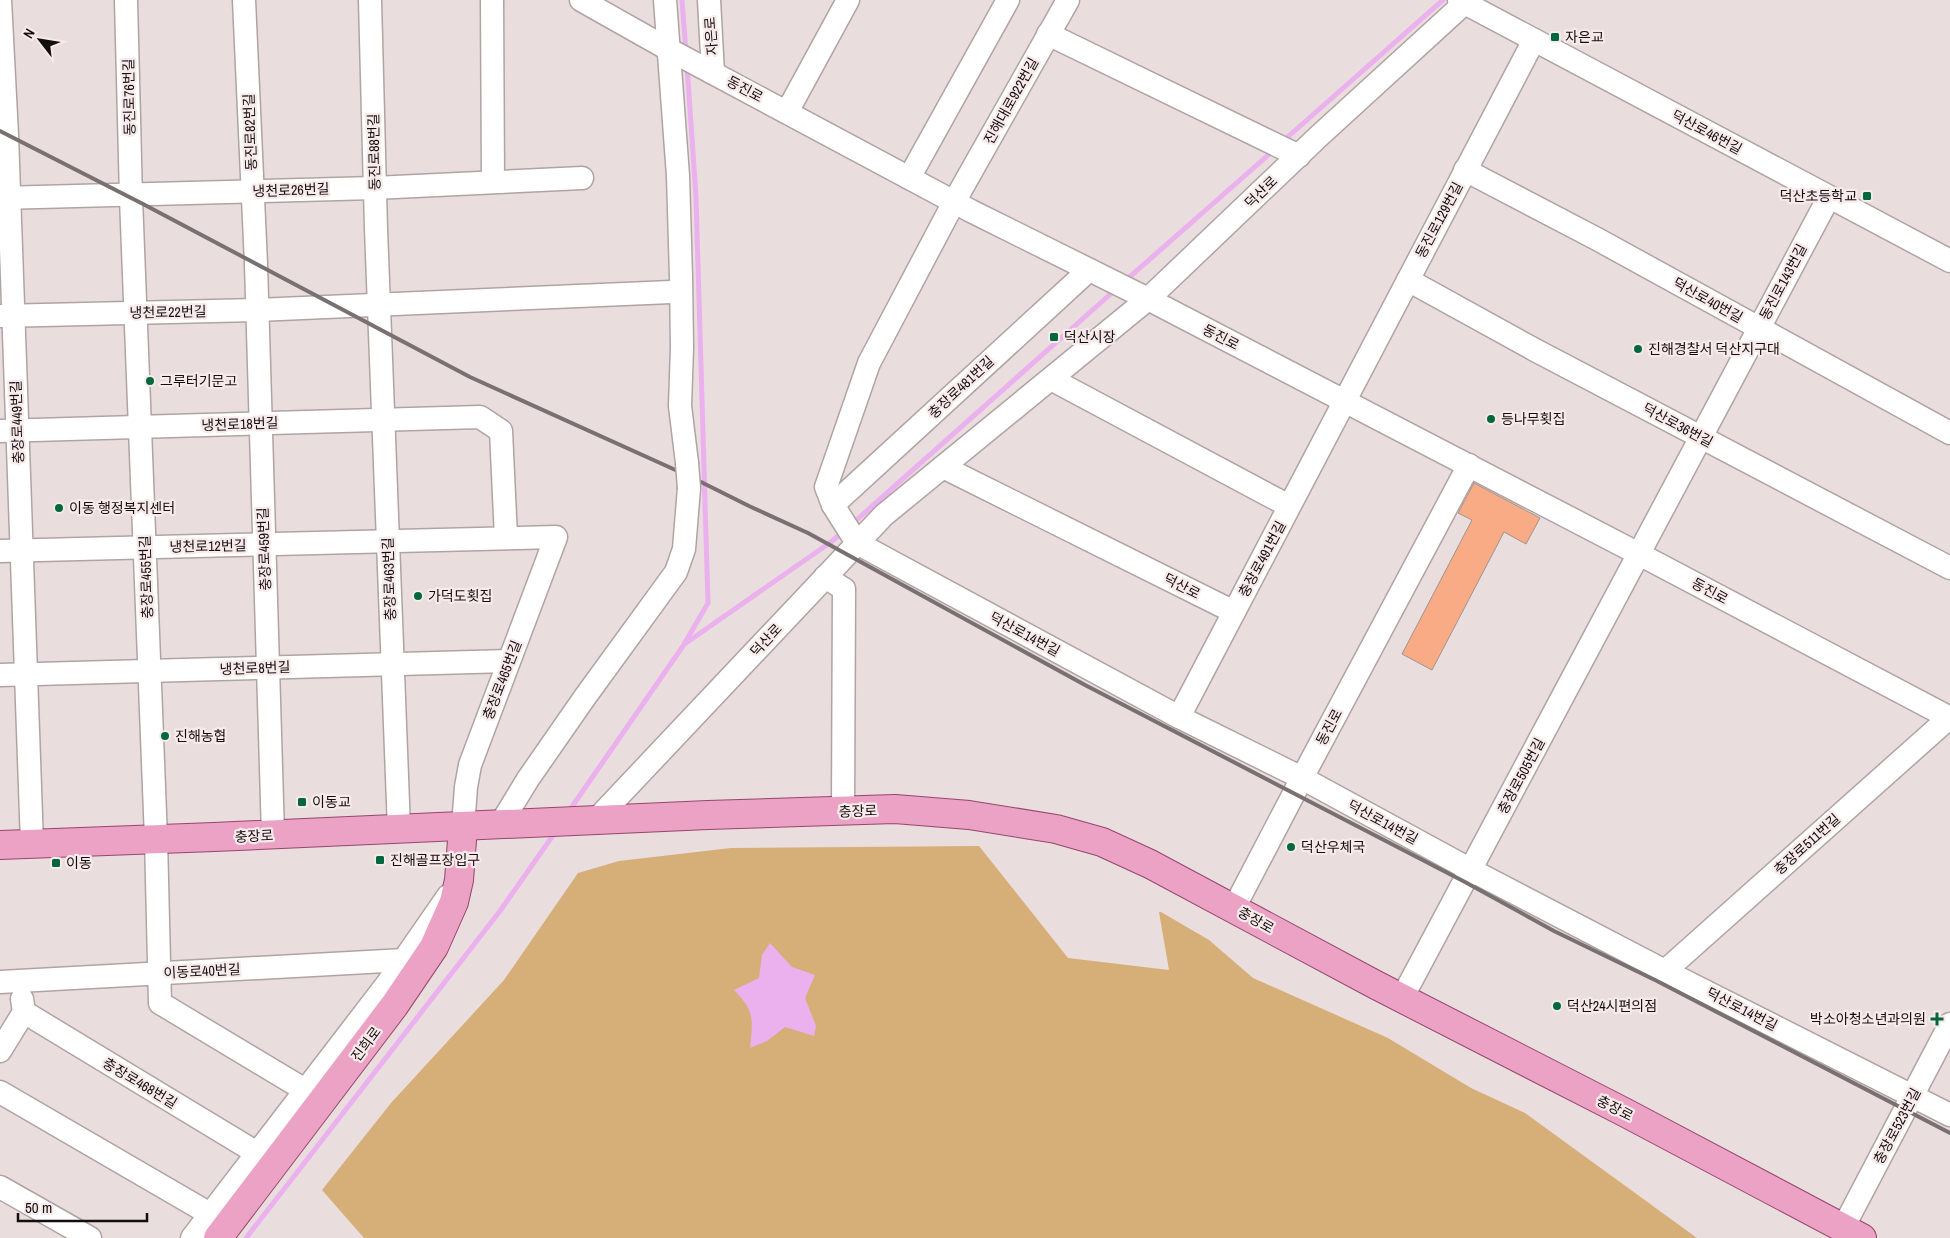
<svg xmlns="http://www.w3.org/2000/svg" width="1950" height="1238" viewBox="0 0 1950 1238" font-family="'Archivo Narrow','Noto Sans KR',sans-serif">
  <rect width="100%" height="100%" fill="#eadddd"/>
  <!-- green -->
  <path fill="#d6ae78" d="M979,846l89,112 101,12 -10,-58h2l48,28 44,38 135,60 83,50 54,25 172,125h-1333l-42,-48 69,-87 113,-123 74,-107 41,-12 112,-13z"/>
  <!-- water -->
  <path fill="#eab1ee" d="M770,943l22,24 23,8 -10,23 11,28 -2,10 -29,-9 -18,14 -17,7c3,-28 5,-37 -16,-58l25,-12 3,-23z"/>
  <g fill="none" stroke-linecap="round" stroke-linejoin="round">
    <!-- stream -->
    <g stroke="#eab1ee" stroke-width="5">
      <path d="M682,0l4,52"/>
      <path d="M1282,142l161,-142"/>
      <path d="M1125,281l149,-131"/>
      <path d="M852,524l263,-234"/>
      <path d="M686,643l145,-101 13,-11"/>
      <path d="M569,811l114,-165 25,-43 -12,-406 -9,-132"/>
      <path d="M246,1238l254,-327 56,-80"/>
    </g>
  </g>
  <!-- building -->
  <path fill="#f8ab85" stroke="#9e938e" d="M1474,483l66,35 -14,26 -22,-12 -72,138 -30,-16 70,-134 -14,-7z"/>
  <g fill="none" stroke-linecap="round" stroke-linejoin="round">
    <!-- minor casing -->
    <g stroke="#b0a4a3" stroke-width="25">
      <g id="minor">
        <path d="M0,0l7,135 25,709"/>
        <path d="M126,0l5,198 25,641 4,164 145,87"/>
        <path d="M244,0l12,264 17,571"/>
        <path d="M370,0l6,229 23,600"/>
        <path d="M492,0l1,182"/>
        <path d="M581,0l87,49 303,162 177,88 491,255 311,164"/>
        <path d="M665,0l13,176 3,101 1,70 -2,59 7,57"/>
        <path d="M709,0l4,73"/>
        <path d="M1068,0l-114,202 -85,161 -43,124 7,18 24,38 322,174 123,61 169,92 194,101 285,144"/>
        <path d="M1459,0l491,261"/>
        <path d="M1048,34l251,122"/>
        <path d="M787,112l61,-112"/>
        <path d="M1465,170l132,69 353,194"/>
        <path d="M909,178l99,-178"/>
        <path d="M0,198l374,-10 208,-10"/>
        <path d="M1408,280l127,70 415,218"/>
        <path d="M0,316l257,-6 414,-18"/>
        <path d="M1051,379l238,127"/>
        <path d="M0,431l480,-14 21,14 5,107"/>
        <path d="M943,467l291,145"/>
        <path d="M833,505l256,-235"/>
        <path d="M0,551l556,-14 -86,228 -4,22 -3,40"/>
        <path d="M825,577l19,12 -1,222"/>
        <path d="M0,675l509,-14"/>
        <path d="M1179,717l355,-677"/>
        <path d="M595,821l289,-306 264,-216 171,-163 149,-136"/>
        <path d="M500,825l28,-46 57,-82 91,-125 8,-23 5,-61"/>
        <path d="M1234,908l68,-130 167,-313"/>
        <path d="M1665,971l285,-254"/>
        <path d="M0,982l404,-22"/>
        <path d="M1402,998l427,-801"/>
        <path d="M24,1012l233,141"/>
        <path d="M0,1051l24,-39 -2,-13"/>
        <path d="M0,1092l210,122"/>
        <path d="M0,1187l90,51"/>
        <path d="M1843,1228l107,-204"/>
        <path d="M192,1238l195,-254 61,-88"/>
      </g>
    </g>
    <!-- major casing -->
    <g stroke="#96466c" stroke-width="30">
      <g id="major">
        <path d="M0,845l214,-8 494,-22 187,-6 74,6 87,14 46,13 48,22 226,121 248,127 238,126"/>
        <path d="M218,1238l176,-232 40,-59 20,-45 5,-22 4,-53"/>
      </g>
    </g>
    <!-- minor -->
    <use href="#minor" stroke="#fff" stroke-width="22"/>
    <!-- major -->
    <use href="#major" stroke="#eba2c5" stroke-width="28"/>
    <!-- rail -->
    <path stroke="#797171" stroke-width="4" d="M0,131l143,73 327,173 221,100 58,29 59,27 277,152 380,197 89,49 103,50 293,152"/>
    <!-- minor-bridge casing -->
    <g stroke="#b0a4a3" stroke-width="25" stroke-linecap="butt">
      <path id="minor-bridge" d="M687,463l2,25"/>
    </g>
    <!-- minor-bridge -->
    <use href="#minor-bridge" stroke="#fff" stroke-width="22"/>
  </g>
  <!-- markers -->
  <g fill="#01673c" stroke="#f8eaea" stroke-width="2">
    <rect x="1550" y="32" width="10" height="10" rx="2.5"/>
    <rect x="1862" y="191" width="10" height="10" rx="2.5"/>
    <rect x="1049" y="332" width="10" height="10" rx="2.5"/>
    <circle cx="1638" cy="349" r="5"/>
    <circle cx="150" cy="381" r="5"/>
    <circle cx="1491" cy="419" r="5"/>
    <circle cx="59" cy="508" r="5"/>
    <circle cx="418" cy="596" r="5"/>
    <circle cx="165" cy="736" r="5"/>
    <rect x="297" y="797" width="10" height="10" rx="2.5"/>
    <circle cx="1291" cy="847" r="5"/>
    <rect x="375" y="855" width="10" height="10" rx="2.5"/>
    <rect x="51" y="858" width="10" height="10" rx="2.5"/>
    <circle cx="1557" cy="1006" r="5"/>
    <path d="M1934.5 1011.5h5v5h5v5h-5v5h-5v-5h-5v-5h5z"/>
  </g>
  <g text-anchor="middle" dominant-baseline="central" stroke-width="4.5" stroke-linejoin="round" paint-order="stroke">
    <!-- street labels -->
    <g font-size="14" fill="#130f0e" stroke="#f8eaea">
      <text transform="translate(711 36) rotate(-94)">자은로</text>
      <text transform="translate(745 89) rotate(28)">동진로</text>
      <text transform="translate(129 97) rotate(-91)">동진로76번길</text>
      <text transform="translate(1011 101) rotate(-61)">진해대로922번길</text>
      <text transform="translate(250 132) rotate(-92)">동진로82번길</text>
      <text transform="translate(1707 132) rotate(28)">덕산로46번길</text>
      <text transform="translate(374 152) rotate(-91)">동진로88번길</text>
      <text transform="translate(291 190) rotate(-2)">냉천로26번길</text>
      <text transform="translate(1261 192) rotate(-44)">덕산로</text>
      <text transform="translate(1439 220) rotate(-62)">동진로129번길</text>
      <text transform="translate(1783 282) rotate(-62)">동진로143번길</text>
      <text transform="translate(1708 300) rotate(29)">덕산로40번길</text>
      <text transform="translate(168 312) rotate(-1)">냉천로22번길</text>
      <text transform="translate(1221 337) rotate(27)">동진로</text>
      <text transform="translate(961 387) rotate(-43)">충장로481번길</text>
      <text transform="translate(17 422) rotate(-92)">충장로449번길</text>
      <text transform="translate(240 424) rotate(-2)">냉천로18번길</text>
      <text transform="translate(1678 425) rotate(28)">덕산로36번길</text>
      <text transform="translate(208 546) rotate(-1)">냉천로12번길</text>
      <text transform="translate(264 549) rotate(-92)">충장로459번길</text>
      <text transform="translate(1262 559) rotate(-62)">충장로491번길</text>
      <text transform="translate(146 577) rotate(-92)">충장로455번길</text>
      <text transform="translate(389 579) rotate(-92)">충장로463번길</text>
      <text transform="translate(1182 586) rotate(27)">덕산로</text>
      <text transform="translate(1710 591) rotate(28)">동진로</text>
      <text transform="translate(1025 634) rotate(28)">덕산로14번길</text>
      <text transform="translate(766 640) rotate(-47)">덕산로</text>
      <text transform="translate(255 668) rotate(-2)">냉천로8번길</text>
      <text transform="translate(502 680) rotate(-69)">충장로465번길</text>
      <text transform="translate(1329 727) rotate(-62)">동진로</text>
      <text transform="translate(1521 776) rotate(-62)">충장로505번길</text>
      <text transform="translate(858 811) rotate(-2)">충장로</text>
      <text transform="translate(1383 822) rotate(28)">덕산로14번길</text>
      <text transform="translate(254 836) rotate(-3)">충장로</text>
      <text transform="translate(1807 844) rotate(-42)">충장로511번길</text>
      <text transform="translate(1256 920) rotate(29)">충장로</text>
      <text transform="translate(202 971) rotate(-3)">이동로40번길</text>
      <text transform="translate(1742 1009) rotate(27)">덕산로14번길</text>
      <text transform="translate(366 1044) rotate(-53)">진희로</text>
      <text transform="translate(140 1083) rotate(31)">충장로468번길</text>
      <text transform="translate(1615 1108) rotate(27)">충장로</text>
      <text transform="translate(1897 1126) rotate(-62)">충장로523번길</text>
    </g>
    <!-- poi labels -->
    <g font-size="14" fill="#130f0e" stroke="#f8eaea" text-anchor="start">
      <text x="1565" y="37">자은교</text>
      <text x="1857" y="196" text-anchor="end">덕산초등학교</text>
      <text x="1064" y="337">덕산시장</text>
      <text x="1648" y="349">진해경찰서 덕산지구대</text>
      <text x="160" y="381">그루터기문고</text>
      <text x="1501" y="419">등나무횟집</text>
      <text x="69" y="508">이동 행정복지센터</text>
      <text x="428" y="596">가덕도횟집</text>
      <text x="175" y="736">진해농협</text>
      <text x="312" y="802">이동교</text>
      <text x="1301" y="847">덕산우체국</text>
      <text x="390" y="860">진해골프장입구</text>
      <text x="66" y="863">이동</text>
      <text x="1567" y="1006">덕산24시편의점</text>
      <text x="1926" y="1019" text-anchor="end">박소아청소년과의원</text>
    </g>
  </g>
  <!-- north arrow -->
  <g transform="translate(40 40) rotate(301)" stroke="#f8eaea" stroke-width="4" paint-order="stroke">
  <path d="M0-4L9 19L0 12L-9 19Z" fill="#130f0e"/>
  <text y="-8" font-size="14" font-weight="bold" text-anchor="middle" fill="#130f0e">N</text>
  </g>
  <!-- scale -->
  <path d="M18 1213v8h129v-8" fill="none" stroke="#130f0e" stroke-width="2.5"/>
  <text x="25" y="1213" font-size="15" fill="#130f0e" stroke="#f8eaea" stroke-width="4" paint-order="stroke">50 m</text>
</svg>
